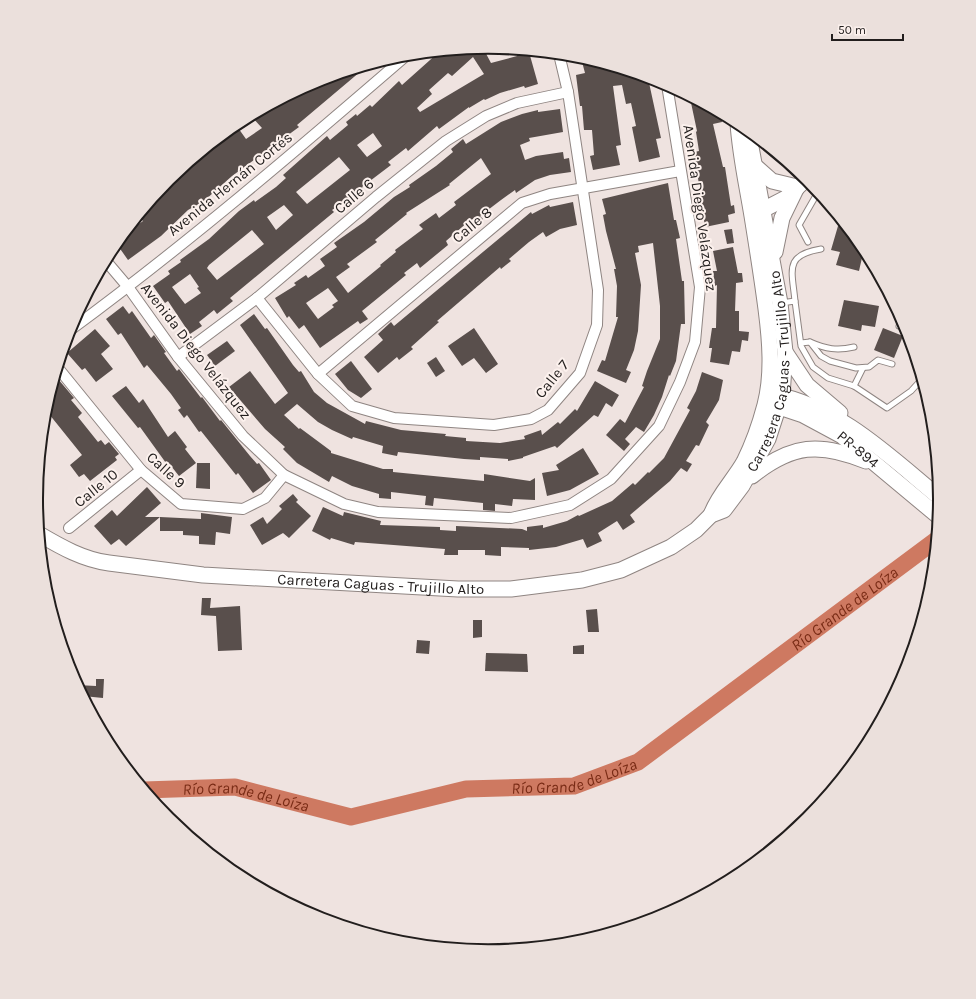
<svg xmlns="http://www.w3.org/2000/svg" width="976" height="999" viewBox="0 0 976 999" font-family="Karla,sans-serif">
  <rect width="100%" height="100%" fill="#efe3e0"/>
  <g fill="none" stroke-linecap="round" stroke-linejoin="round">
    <!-- river -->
    <path stroke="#ce7961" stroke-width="17" id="s1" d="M144,790l91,-3 116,30 115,-28 108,-3 64,-24 298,-222"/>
  </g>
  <!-- building -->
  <g fill="#594f4c" fill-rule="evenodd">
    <path d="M483,48l8,15 26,-7 1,-6 11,2 9,32 -13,4 -1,-2 -24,7 -15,7 -1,-1 -15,9v-1l-30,22 -2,-3 -29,25 -2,-3 -18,14 3,3 -29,22 1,2 -31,21 2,2 -104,86 3,3 -16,13 -3,-4 -15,12 3,4 -12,8 -22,-33 -3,2 -12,-17 17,-12 -2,-3 13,-9 -1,-2 29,-21 30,-28 15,-11 1,2 21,-15 10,-9 -3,-3 44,-39 3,4 18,-15 -2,-3 10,-8 1,2 13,-11 2,2 27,-26 3,4 37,-33zM473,57l11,17 -64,38 -3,-4 15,-14 -3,-4 19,-17 4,3zM373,133l9,13 -15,11 -10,-12zM339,157l11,13 -43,34 -11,-12zM284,205l9,10 -17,15 -9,-13zM252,230l12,14 -47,36 -10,-12 2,-3zM190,274l9,13 -2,1 4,5 -16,11 -13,-17z"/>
    <path d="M581,58l67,20 13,60 -5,1 4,18 -21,5 -7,-35 4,-1 -5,-23 -5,1 -4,-19 -9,1 8,59 -5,1 4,19 -27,5 -3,-14 4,-1 -2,-25h-8l-2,-24h-2l-4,-31 9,-2z"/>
    <path d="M367,66l-70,59 2,2 -67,49 -28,25 -16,9 -27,26 -33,24 -12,-17 5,-6 22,-16 -5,-5 31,-36 67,-55 10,14 16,-11 -10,-11 6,-5 57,-30 3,-1 4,5 10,-9z"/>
    <path d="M690,98l24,12 1,6 6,-1 1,7 -9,2 10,43h2l6,39 3,-1 1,8 -7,2 1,7 -24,5 -8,-56 -3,1 -4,-19 9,-2 -3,-19 1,-1z"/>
    <path d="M560,109l3,23 -34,6 1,3 -10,4 5,15 11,-4 27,-4 1,7 5,-1 2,14 -21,3 -15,5 -19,13 -1,-3 -14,10 -21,16 3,3 -6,5 -4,-5 -4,2 -23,20 2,4 -28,23 -3,-5 -13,10 2,2 -44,36 6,8 -8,5 -2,-3 -38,27 -16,-23 -5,4 -10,-13 -2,2 -12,-20 21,-13 -2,-2 12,-8 2,3 17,-12 -5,-7 17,-12 -3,-4 30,-21 30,-25 16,-10 -1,-2 27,-19 17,-14 -2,-3 12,-10 3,5 35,-22 21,-8 16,-4v2zM481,158l10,16 -37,28 2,3 -17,13 -3,-5 -17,12 4,4 -28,21 1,2 -16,13 1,1 -33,27 -12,-16 14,-10 -3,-3 30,-22 -2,-2 32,-26 -1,-1 44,-28 -1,-1zM328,288l10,13 -6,4 2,2 -16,12 -12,-16z"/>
    <path d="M668,183l6,37h2l4,18 -4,1 6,42h2l1,43h-4l-5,37 -6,15 -1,-1 -7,22 -8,18 -10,17 -8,-5 -11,12 5,5 -6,7 -18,-16 14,-16 5,4 19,-36 -2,-1 5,-15 13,-32v-33l-7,-63 -15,3 1,6 -4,1 6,32 -3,46 -4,19 -8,20 5,2 -5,11 -29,-12 5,-11 3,1 13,-44h-2l1,-31 -3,-17h2l-10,-38 -3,-16 3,-1 -4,-15z"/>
    <path d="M573,202l4,23 -17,4 -14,8 -3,-5 -14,10 -20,17 2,2 -10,8 -1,-2 -63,54 2,1 -28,25 2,2 -14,11 -2,-3 -19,16 -14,-16 19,-17 -5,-6 13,-12 3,4 137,-114 1,2 17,-9 1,2z"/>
    <path d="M838,226l9,2 17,21 -5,22 -23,-6 4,-13 -9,-2z"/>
    <path d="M732,229l2,14 -7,1 -3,-14z"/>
    <path d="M733,247l5,26h4l1,9 -7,1 -1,28h4v20l10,1 -1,9 -6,-1 -2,12 -8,-1 -3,14 -19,-3 2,-14h-3l3,-20h4l1,-43 -2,1 -2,-15h4l-4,-20z"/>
    <path d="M844,300l35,6 -4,21 -13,-2 -1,6 -23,-5z"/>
    <path d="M123,306l6,8 3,-3 19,27 3,-3 12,17 -2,1 13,18 2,-2 22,29 1,-1 18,24 1,-1 29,36 7,8 2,-1 12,17 -18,13 -15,-20 -2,2 -35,-44 -2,1 -12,-17 -3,3 -6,-8 3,-2 -10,-14 -24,-29 -3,3 -23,-35 -3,2 -12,-16z"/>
    <path d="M254,314l11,15 2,-1 26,37 6,7 2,-1 13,21 13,11 38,21 1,-3 35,9 45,4 -1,2 21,2v3l34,2 25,-4 -1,-3 17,-6 1,5 16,-13 2,2 15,-15 2,2 18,-30 24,14 -7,12 -6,-4 -8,14 -4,-2 -37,33 -2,-2 -32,11v1l-15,3v-2l-28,-2v3l-16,-1 -66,-7 -1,4 -15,-3 1,-7 -30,-9 -1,2 -20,-9 -14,-8 -21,-18 -13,11 15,14 1,-1 31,23v2l52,16h10v3l91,9v-7l46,7 5,-3v22l-22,-1 -1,7 -17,-2v7l-12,-1v-7l-49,-5 -1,8 -8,-1 1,-9 -35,-4v7l-12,-1v-4l-27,-8 -20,-10 -3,6 -32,-19 -14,-14 2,-2 -20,-18 -36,-42 21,-16 25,33 13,-11 -48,-68z"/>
    <path d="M474,328l24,36 -12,9 -12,-15 -12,8 -14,-20z"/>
    <path d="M883,328l20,8 -9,22 -20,-8z"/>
    <path d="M95,329l15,17 -9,8 12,15 -17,13 -11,-14 -3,2 -15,-17z"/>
    <path d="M227,341l8,10 -20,15 -8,-11z"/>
    <path d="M436,357l9,14 -9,6 -9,-14z"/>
    <path d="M351,361l21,28 -11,9 -13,-8 -13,-16z"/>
    <path d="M702,372l21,8 -4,20 -13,22 3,3 -10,21 -3,-1 -10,16 6,3 -5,8 -6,-4 -11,13 -40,34 5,7 -12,8 -6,-9 -19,12 4,8 -15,7 -4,-9 -27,8 -27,3v-2l-28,-1v9l-16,-1v-5h-27v5h-14l1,-6 -90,-7 -1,3 -23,-7 -1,2 -18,-9 11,-24 20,9 1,-4 37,9 -1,4 60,2v3l16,1v-5l66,3 5,2v-4l16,-2v3l24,-7 11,-6 1,1 33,-15 21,-18 2,2 13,-13 1,1 15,-15 26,-48 -3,-2 9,-17z"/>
    <path d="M58,379l16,19 -3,2 11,13 -4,4 20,25 3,-2 4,5 4,-3 10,12 -4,3 2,3 -27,21 -6,-7 -5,3 -9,-12 12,-10 -37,-46 8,-26z"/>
    <path d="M126,386l13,17 4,-4 25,38 7,-6 12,16 -2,2 11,14 -17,13 -11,-14 -2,1 -26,-36 -2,1 -26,-32z"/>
    <path d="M583,448l16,26 -29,16 -23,6 -5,-23 17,-3 -3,-5z"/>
    <path d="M197,463h13v26l-14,-1z"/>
    <path d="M147,487l14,16 -16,14h15l-34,29 -7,-7 -8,6 -17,-19 18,-16 5,6z"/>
    <path d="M293,494l5,6 -2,2 15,14 -22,22 -6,-5 -21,12 -12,-20 13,-8 4,7 15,-15 -3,-3z"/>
    <path d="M201,513l31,4 -2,17 -14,-2 -1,13 -16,-1v-8l-16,-1v-4h-23v-14l41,2z"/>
    <path d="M202,598h9l-1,10 30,-2 2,44 -24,1 -2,-35 -15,-1z"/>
    <path d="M597,609l2,23h-11l-2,-22z"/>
    <path d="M473,620h9v17l-9,1z"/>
    <path d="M417,640l13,1 -1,13 -13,-1z"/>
    <path d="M584,645v9h-11v-8z"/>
    <path d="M486,653l41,1 1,18 -43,-1z"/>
    <path d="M96,679h8l-1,19 -20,-2 -6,-11 19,1z"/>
  </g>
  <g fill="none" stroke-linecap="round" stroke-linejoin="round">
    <!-- lane casing -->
    <g stroke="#8f8582" stroke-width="7">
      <g id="lane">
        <path d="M808,242l-9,-17 19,-33"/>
        <path d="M795,301c-3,-31 -11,-46 26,-52"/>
        <path d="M781,303l14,-2 6,45 12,21 15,11 26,8 33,22 24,-17 11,-12"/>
        <path d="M899,326l2,-8"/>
        <path d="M810,342c16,7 27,9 44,5"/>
        <path d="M801,343l9,-1 11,14 9,5 26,7 13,-1 9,-7 14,4"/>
        <path d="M854,386l9,-18"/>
      </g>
    </g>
    <!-- street casing -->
    <g stroke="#8f8582" stroke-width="12">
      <g id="street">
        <path d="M106,261l22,26 50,70 65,79 41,39 60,29 34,8 133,6 59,-13 41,-26 48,-53 21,-44 15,-40 5,-55 -33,-202"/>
        <path d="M257,298l61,76 34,32 42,12 100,7 37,-6 17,-9 32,-37 17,-48 1,-35 -30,-198 -9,-38"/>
        <path d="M69,331c117,-86 228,-181 338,-276"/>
        <path d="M178,357l79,-59 119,-101 70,-56 40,-25 31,-13 51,-11"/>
        <path d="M58,368l83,102 40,34 62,5 22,-11 19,-23"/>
        <path d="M318,374l204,-171 28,-9 130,-23"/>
        <path d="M69,528l72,-58"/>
      </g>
    </g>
    <!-- secondary casing -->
    <g stroke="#8f8582" stroke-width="17">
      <g id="secondary">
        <path d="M755,166l17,15 25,6"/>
        <path d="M755,214l31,-16 20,-19"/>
        <path d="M775,252l7,-34 15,-31"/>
        <path d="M785,352l22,33 33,28"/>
        <path d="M773,394c67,13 116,62 167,104"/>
        <path id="s2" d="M770,404l33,11 39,21 96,80"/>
        <path d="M752,476c40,-32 68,-34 114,-15"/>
        <path d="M711,515c7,-20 23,-35 33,-53 9,-18 16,-38 21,-57 8,-31 5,-65 1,-96 -4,-31 -9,-62 -14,-93 -5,-31 -12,-61 -14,-93"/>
        <path id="s3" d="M39,534c22,13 45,26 70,29l94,12 255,14h53l71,-9 39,-10 50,-23 25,-17 15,-15 13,-5 18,-24 26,-47 14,-43 3,-44 -5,-49 -32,-172"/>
      </g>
    </g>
    <!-- lane -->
    <use href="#lane" stroke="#fff" stroke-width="5"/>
    <!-- street -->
    <use href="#street" stroke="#fff" stroke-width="10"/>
    <!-- secondary -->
    <use href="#secondary" stroke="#fff" stroke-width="15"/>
  </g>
  <g text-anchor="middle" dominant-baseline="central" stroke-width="4" stroke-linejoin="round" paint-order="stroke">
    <!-- street labels -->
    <g font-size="15" fill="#221e1d" stroke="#fcf1ed">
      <text transform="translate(230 184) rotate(-39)">Avenida Hernán Cortés</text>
      <text transform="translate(354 196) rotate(-40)">Calle 6</text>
      <text transform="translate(700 208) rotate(82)">Avenida Diego Velázquez</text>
      <text transform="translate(472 225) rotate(-40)">Calle 8</text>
      <text transform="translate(196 351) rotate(52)">Avenida Diego Velázquez</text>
      <text stroke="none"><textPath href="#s3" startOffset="863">Carretera Caguas - Trujillo Alto</textPath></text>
      <text transform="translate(552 379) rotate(-51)">Calle 7</text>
      <text stroke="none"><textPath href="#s2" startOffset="100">PR-894</textPath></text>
      <text transform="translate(166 470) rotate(42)">Calle 9</text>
      <text transform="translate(96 488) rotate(-39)">Calle 10</text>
      <text stroke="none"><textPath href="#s3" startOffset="349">Carretera Caguas - Trujillo Alto</textPath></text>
    </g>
    <!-- water labels -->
    <g font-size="16" font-style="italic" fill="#792b15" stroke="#fcf1ed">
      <text stroke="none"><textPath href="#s1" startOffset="763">Río Grande de Loíza</textPath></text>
      <text stroke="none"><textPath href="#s1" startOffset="439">Río Grande de Loíza</textPath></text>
      <text stroke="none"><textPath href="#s1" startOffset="103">Río Grande de Loíza</textPath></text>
    </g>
  </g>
  <!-- crop -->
  <path d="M0 0H976V999H0ZM43 499a445 445 0 1 1 890 0a445 445 0 1 1-890 0Z" fill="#ebe0dc" fill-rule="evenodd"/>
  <path fill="none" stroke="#221e1d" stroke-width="2" d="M43 499a445 445 0 1 1 890 0a445 445 0 1 1-890 0Z"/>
  <!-- scale -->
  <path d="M832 34v6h71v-6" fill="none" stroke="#221e1d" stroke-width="2"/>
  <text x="838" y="34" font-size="12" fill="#221e1d" stroke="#fcf1ed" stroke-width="3" paint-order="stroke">50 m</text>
</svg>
